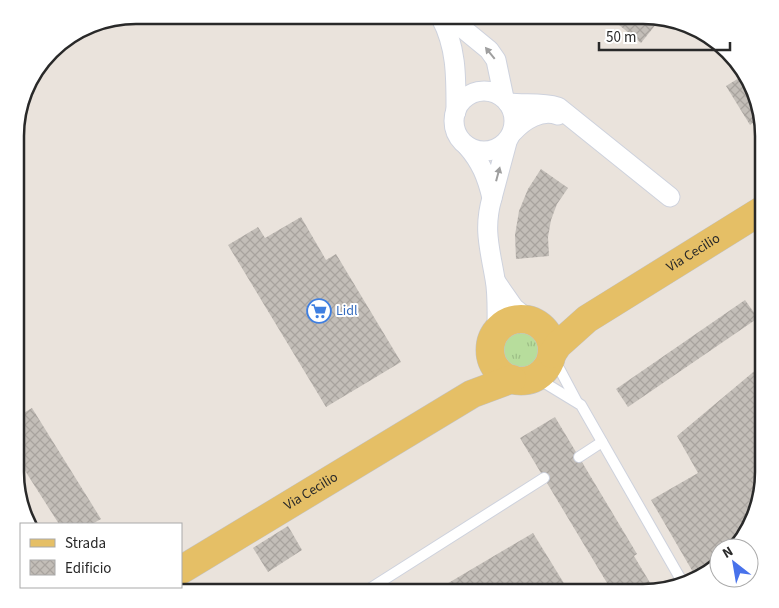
<svg xmlns="http://www.w3.org/2000/svg" width="779" height="608" viewBox="0 0 779 608" font-family="'Source Sans 3',sans-serif">
  <defs>
    <pattern id="grass-tufts" width="24" height="20" patternUnits="userSpaceOnUse" patternTransform="scale(1.25)"><rect width="24" height="20" fill="#b7dd9c"/><path d="M3 7l-1-3M5 7V3M7 7l1-3M15 17l-1-3M17 17v-4M19 17l1-3" fill="none" stroke="#9dbe86"/></pattern>
    <pattern id="building-cross-hatch" width="8" height="8" patternUnits="userSpaceOnUse" patternTransform="scale(1.25)"><rect width="8" height="8" fill="#c3beb8"/><path d="M0 0l8 8M0 8l8-8" fill="none" stroke="#a8a39e"/></pattern>
  </defs>
  <rect width="100%" height="100%" fill="#eae3dc"/>
  <!-- grass -->
  <circle fill="url(#grass-tufts)" cx="521" cy="350" r="17"/>
  <!-- building -->
  <g fill="url(#building-cross-hatch)">
    <path d="M651,15l10,3 -20,25 -33,-27z"/>
    <path d="M744,75l11,14 5,29 -10,7 -24,-39z"/>
    <path d="M541,169l27,19 -11,16 -6,16 -3,17 1,19 -33,3 -1,-24 4,-24 9,-22z"/>
    <path d="M301,217l25,43 10,-6 65,108 -75,45 -98,-162 30,-18 7,11z"/>
    <path d="M745,300l13,18 -130,89 -12,-18z"/>
    <path d="M764,363v117l-9,39 -19,29h-17v15l-22,16 -46,-79 47,-27 -21,-37z"/>
    <path d="M32,408l69,111 -9,5h-33l-44,-69v-37z"/>
    <path d="M555,417l82,137 -3,2 21,35 -42,2 -93,-155z"/>
    <path d="M288,526l14,24 -34,22 -15,-24z"/>
    <path d="M533,533l37,60h-121l-4,-8z"/>
  </g>
  <g fill="none" stroke-linecap="round" stroke-linejoin="round">
    <!-- service casing -->
    <g stroke="#ced2dd" stroke-width="12">
      <g id="service">
        <path d="M551,359l9,11 17,32"/>
        <path d="M535,377l46,28 103,180"/>
        <path d="M579,457l23,-15"/>
        <path d="M363,593l181,-115"/>
      </g>
    </g>
    <!-- minor casing -->
    <g stroke="#ced2dd" stroke-width="21">
      <g id="minor">
        <path d="M441,18c16,30 15,61 15,94"/>
        <path d="M450,18l39,32 7,10 8,38"/>
        <circle cx="484" cy="121" r="30"/>
        <path d="M508,103c17,2 33,-1 50,4l112,90"/>
        <path d="M513,132c11,-12 28,-23 45,-17"/>
        <path d="M467,146c14,16 20,31 25,52l15,-56"/>
        <path d="M492,198c-9,31 -2,51 3,81 3,16 2,34 2,51"/>
        <path d="M496,282l18,26 15,12"/>
      </g>
    </g>
    <!-- primary casing -->
    <g stroke="#c3c3c3" stroke-width="29">
      <g id="primary">
        <circle cx="521" cy="350" r="31"/>
        <path id="s1" d="M552,354l6,-9 29,-26 177,-110"/>
        <path id="s2" d="M181,570l291,-176 40,-15"/>
        <path d="M143,593l10,-6"/>
      </g>
    </g>
    <!-- service -->
    <use href="#service" stroke="#fff" stroke-width="10"/>
    <!-- minor -->
    <use href="#minor" stroke="#fff" stroke-width="19"/>
    <!-- primary -->
    <use href="#primary" stroke="#e5bf66" stroke-width="28"/>
  </g>
  <!-- one-way arrows -->
  <defs><path id="oneway-solid" d="M-6-.8H1V-3.2L6.5 0L1 3.2V.8H-6Z" transform="scale(1.25)"/></defs>
  <g fill="#9f9f9f">
    <use href="#oneway-solid" transform="translate(490 53) rotate(-129)"/>
    <use href="#oneway-solid" transform="translate(498 174) rotate(-75)"/>
  </g>
  <!-- icons -->
  <defs>
    <g id="supermarket-ring" transform="scale(1.25)"><circle r="9.5" fill="#fff" stroke="#3f7fe0" stroke-width="1.5"/><path d="M-6-5.5h2.5l.6 2H6L4.5 2H-2.5L-4.4-4H-6ZM-1.5 3.2a1.3 1.3 0 1 0 .1 0ZM3 3.2a1.3 1.3 0 1 0 .1 0Z" fill="#3f7fe0"/></g>
  </defs>
  <g fill-rule="evenodd">
    <use href="#supermarket-ring" x="319" y="311"/>
  </g>
  <g text-anchor="middle" dominant-baseline="central" stroke-width="4" stroke-linejoin="round" paint-order="stroke">
    <!-- street labels -->
    <g font-size="14" fill="#292929" stroke="#fff">
      <text stroke="none"><textPath href="#s1" startOffset="175">Via Cecilio</textPath></text>
      <text stroke="none"><textPath href="#s2" startOffset="152">Via Cecilio</textPath></text>
    </g>
    <!-- shop labels -->
    <g font-size="14" fill="#366cbe" stroke="#fff" text-anchor="start">
      <text x="336" y="311">Lidl</text>
    </g>
  </g>
  <!-- crop -->
  <path d="M0 0H779V608H0ZM136 24H643A112 112 0 0 1 755 136V472A112 112 0 0 1 643 584H136A112 112 0 0 1 24 472V136A112 112 0 0 1 136 24Z" fill="#fff" fill-rule="evenodd"/>
  <path fill="none" stroke="#292929" stroke-width="2.5" d="M136 24H643A112 112 0 0 1 755 136V472A112 112 0 0 1 643 584H136A112 112 0 0 1 24 472V136A112 112 0 0 1 136 24Z"/>
  <!-- legend -->
  <rect x="20" y="523" width="162" height="65" fill="#ffffff" stroke="#a9a9a9"/>
  <rect x="30" y="539" width="25" height="8" fill="#e5bf66" stroke="#a9a9a9"/>
  <text x="65" y="548" font-size="15" fill="#292929">Strada</text>
  <rect x="30" y="560" width="25" height="15" fill="url(#building-cross-hatch)" stroke="#a9a9a9"/>
  <text x="65" y="573" font-size="15" fill="#292929">Edificio</text>
  <!-- north arrow -->
  <g transform="translate(734 563) rotate(329)"><circle r="24" fill="#ffffff" stroke="#a9a9a9"/>
  <path d="M0-4L9 19L0 12L-9 19Z" fill="#4872eb"/>
  <text y="-8" font-size="14" font-weight="bold" text-anchor="middle" fill="#292929">N</text>
  </g>
  <!-- scale -->
  <path d="M599 42v8h131v-8" fill="none" stroke="#292929" stroke-width="2.5"/>
  <text x="606" y="42" font-size="15" fill="#292929" stroke="#ffffff" stroke-width="4" paint-order="stroke">50 m</text>
</svg>
